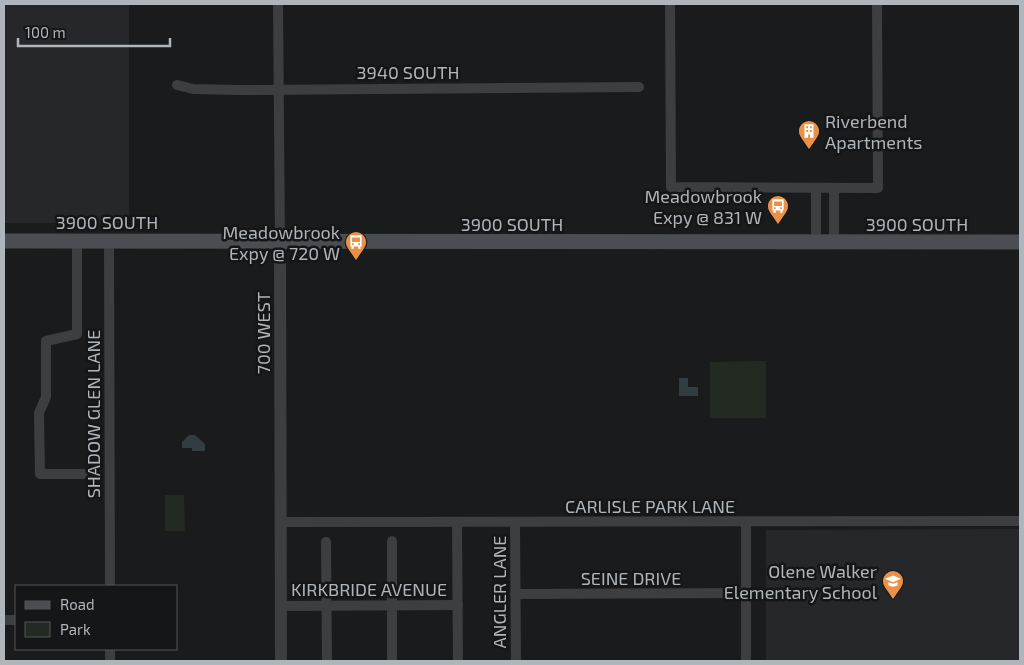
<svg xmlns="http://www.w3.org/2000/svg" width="1024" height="665" viewBox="0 0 1024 665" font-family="'Exo 2',sans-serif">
  <rect width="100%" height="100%" fill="#1a1b1d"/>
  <!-- built -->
  <g fill="#26272a">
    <rect x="4" y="4" width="125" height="219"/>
    <path d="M1020,529v132h-254v-131z"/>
  </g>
  <!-- green -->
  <g fill="#232a22">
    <path d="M766,361v57h-56v-56z"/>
    <path d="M165,495h19l1,36h-20z"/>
  </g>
  <!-- water -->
  <g fill="#313d40">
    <path d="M679,378h9v9h10v9h-19z"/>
    <path d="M189,435h6l10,9v7h-13v-3h-10v-6z"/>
  </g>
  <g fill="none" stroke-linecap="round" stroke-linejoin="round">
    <!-- minor -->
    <g stroke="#3c3e41" stroke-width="10">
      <path d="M278,4l2,238"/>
      <path d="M670,4l1,183 207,1 -1,-184"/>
      <path d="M177,85l16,4 47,1 399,-3"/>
      <path d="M816,188v55"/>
      <path d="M834,188v55"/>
      <path d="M77,241v93l-31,7v56l-7,16 1,61h43"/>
      <path d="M109,241l1,345"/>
      <path d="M281,522l739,-1"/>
      <path d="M457,523l1,138"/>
      <path d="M515,523l1,138"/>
      <path d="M392,541v120"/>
      <path d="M326,542l1,119"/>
      <path d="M515,594l231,-1"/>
      <path d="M281,606l177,-1"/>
      <path d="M4,620h12"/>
      <path d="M110,649v12"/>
      <path d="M746,661v-139"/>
    </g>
    <!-- tertiary -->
    <path stroke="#3c3e41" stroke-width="12" d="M280,242l1,419"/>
    <!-- secondary -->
    <path stroke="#4a4d51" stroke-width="15" d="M4,241l1016,1"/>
  </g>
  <!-- icons -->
  <defs>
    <g id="building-pin" transform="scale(1.125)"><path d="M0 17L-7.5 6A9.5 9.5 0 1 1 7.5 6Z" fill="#e99146" stroke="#151618"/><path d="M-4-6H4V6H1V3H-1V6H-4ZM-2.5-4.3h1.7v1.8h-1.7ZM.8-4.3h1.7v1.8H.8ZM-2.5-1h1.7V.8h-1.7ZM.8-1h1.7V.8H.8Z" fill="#fff"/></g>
    <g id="bus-pin" transform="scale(1.125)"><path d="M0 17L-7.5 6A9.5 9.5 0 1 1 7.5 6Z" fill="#e99146" stroke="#151618"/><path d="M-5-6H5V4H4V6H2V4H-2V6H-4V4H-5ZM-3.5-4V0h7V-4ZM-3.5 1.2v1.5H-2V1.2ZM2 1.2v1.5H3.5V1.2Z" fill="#fff"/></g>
    <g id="school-pin" transform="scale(1.125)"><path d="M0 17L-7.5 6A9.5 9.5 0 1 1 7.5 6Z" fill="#e99146" stroke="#151618"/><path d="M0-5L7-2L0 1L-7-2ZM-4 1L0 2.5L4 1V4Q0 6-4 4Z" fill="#fff"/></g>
  </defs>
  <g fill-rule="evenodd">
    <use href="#building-pin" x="809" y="131"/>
    <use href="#bus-pin" x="778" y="206"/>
    <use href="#bus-pin" x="356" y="242"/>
    <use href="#school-pin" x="893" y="581"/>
  </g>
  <g text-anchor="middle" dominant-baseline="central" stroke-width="5" stroke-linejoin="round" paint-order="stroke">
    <!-- street labels -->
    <g font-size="18" fill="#aeb5bb" stroke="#151618">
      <text x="408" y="72">3940 SOUTH</text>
      <text x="107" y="222">3900 SOUTH</text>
      <text x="512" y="224">3900 SOUTH</text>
      <text x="917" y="224">3900 SOUTH</text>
      <text transform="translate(263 333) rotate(-90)">700 WEST</text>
      <text transform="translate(93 414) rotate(-90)">SHADOW GLEN LANE</text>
      <text x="650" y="506">CARLISLE PARK LANE</text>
      <text x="631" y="578">SEINE DRIVE</text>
      <text x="369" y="589">KIRKBRIDE AVENUE</text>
      <text transform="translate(499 592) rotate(-90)">ANGLER LANE</text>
    </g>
    <!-- poi labels -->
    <g font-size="18" fill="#aeb5bb" stroke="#151618" text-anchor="end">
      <text x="825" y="121" text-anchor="start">Riverbend<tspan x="825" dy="21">Apartments</tspan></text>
      <text x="762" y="196">Meadowbrook<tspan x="762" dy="21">Expy @ 831 W</tspan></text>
      <text x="340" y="232">Meadowbrook<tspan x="340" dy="21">Expy @ 720 W</tspan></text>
      <text x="877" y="571">Olene Walker<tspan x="877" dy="21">Elementary School</tspan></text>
    </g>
  </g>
  <!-- border -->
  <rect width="1024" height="665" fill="none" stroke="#aeb5bb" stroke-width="10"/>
  <!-- legend -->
  <rect x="15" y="585" width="162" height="65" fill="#151618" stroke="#525659"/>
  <rect x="25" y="601" width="25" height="8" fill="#4a4d51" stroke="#525659"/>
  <text x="60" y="610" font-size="15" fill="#aeb5bb">Road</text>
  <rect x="25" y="622" width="25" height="15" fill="#232a22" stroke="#525659"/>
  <text x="60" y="635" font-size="15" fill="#aeb5bb">Park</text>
  <!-- scale -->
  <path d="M18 38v8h152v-8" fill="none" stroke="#aeb5bb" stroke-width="2.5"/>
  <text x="25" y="38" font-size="15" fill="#aeb5bb" stroke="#151618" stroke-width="4" paint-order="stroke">100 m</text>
</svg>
